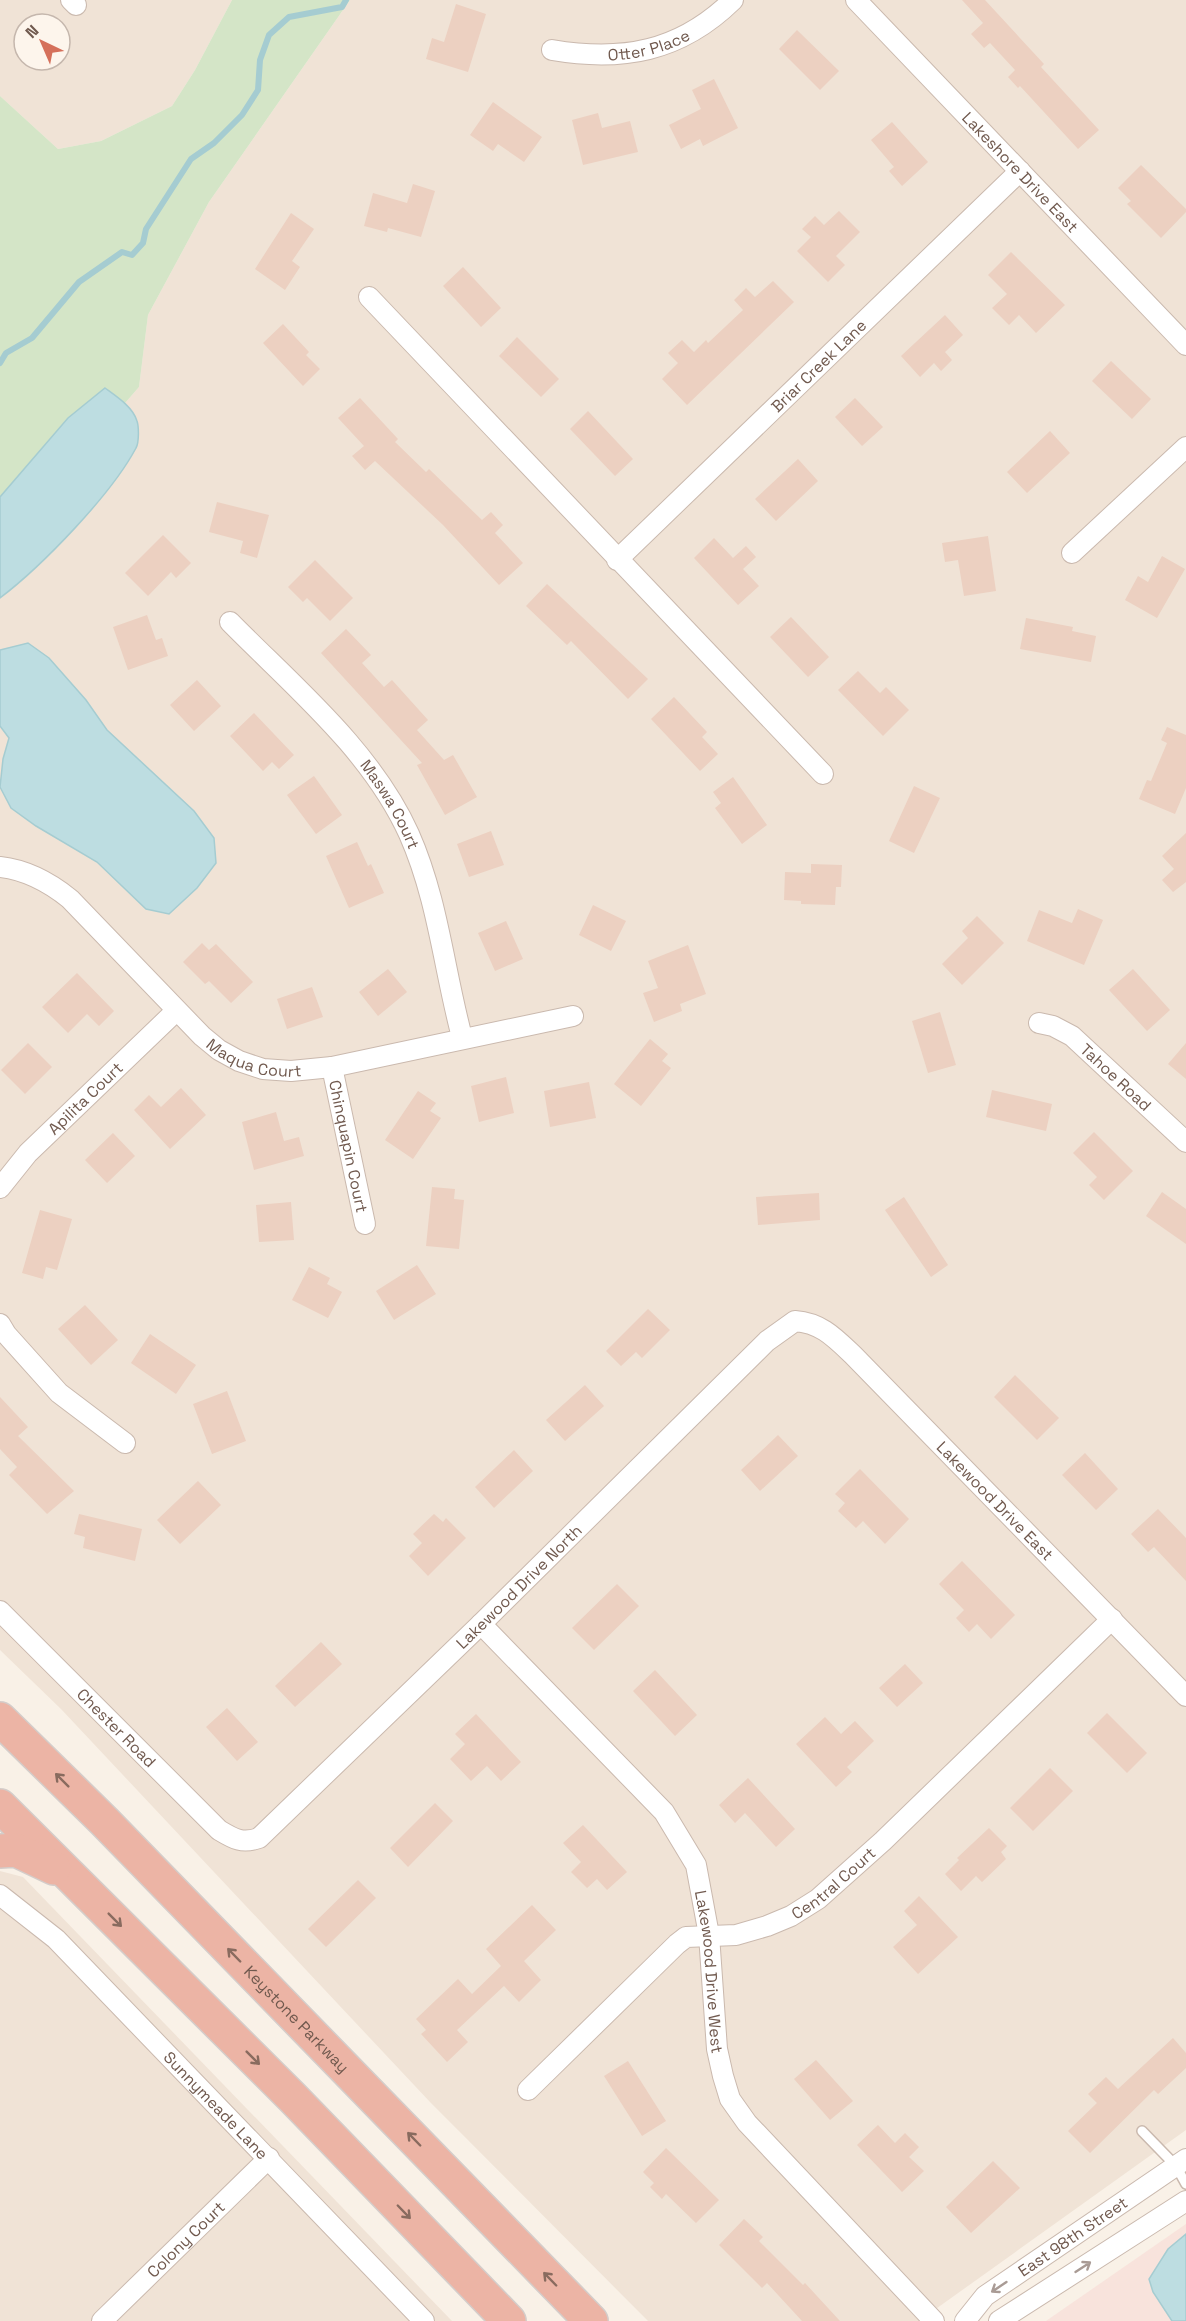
<svg xmlns="http://www.w3.org/2000/svg" width="1186" height="2321" viewBox="0 0 1186 2321" font-family="'Space Grotesk',sans-serif">
  <rect width="100%" height="100%" fill="#f9f1e7"/>
  <!-- residential -->
  <g fill="#f0e3d6" fill-rule="evenodd">
    <path d="M0,0h232l-37,70 -23,36 -71,35 -43,8 -58,-53zM24,24h36v36h-36z"/>
    <path d="M350,0h836v2130l-267,191h-271l-218,-219 -369,-393 -61,-59v-1103l139,-160 9,-72 61,-113z"/>
    <path d="M0,1871l23,6 429,444h-452z"/>
  </g>
  <!-- commercial -->
  <path fill="#f8e3dc" d="M1186,2224v97h-140z"/>
  <!-- green -->
  <path fill="#d4e5c7" d="M232,0h118l-141,202 -61,113 -9,72 -139,160v-451l58,53 43,-8 71,-35 23,-36z"/>
  <!-- water -->
  <g fill="#bddde1" stroke="#a5ccd1" stroke-width="1.5">
    <path d="M105,388c11,8 28,19 32,33 2,6 2,22 -1,27 -25,47 -94,118 -136,150v-101l68,-79z"/>
    <path d="M28,643l21,15 37,42 21,30 87,81 20,27 2,25 -19,25 -28,26 -23,-5 -49,-47 -61,-36 -25,-18 -11,-21 3,-28 6,-21 -9,-12v-76z"/>
    <path d="M1186,2234v87h-14l-19,-29 -4,-13 19,-30z"/>
  </g>
  <g fill="none" stroke-linecap="round" stroke-linejoin="round">
    <!-- stream -->
    <path stroke="#a5ccd1" stroke-width="6" d="M0,363l6,-10 26,-15 47,-56 43,-30 10,3 11,-12 3,-14 45,-70 23,-16 28,-28 16,-25 2,-30 9,-25 20,-18 53,-10 4,-7"/>
  </g>
  <!-- building -->
  <g fill="#ecd0c1">
    <path d="M962,0h23l59,64 -3,3 58,63 -21,19 -58,-63 -2,2 -10,-11 7,-7 -25,-27 -6,5 -13,-14 12,-11z"/>
    <path d="M456,4l30,10 -18,58 -42,-13 6,-21 12,4z"/>
    <path d="M797,30l42,41 -19,19 -41,-41z"/>
    <path d="M714,79l24,49 -35,18 -3,-7 -19,10 -12,-24 32,-16 -9,-19z"/>
    <path d="M493,102l49,35 -18,25 -26,-18 -5,7 -23,-16z"/>
    <path d="M598,113l4,15 28,-7 8,31 -55,13 -11,-45z"/>
    <path d="M892,122l36,40 -26,24 -13,-15 5,-4 -23,-27z"/>
    <path d="M1141,165l45,44v3l-25,26 -34,-34 4,-3 -13,-13z"/>
    <path d="M413,184l22,7 -14,46 -33,-9 -1,4 -23,-6 9,-33 34,10z"/>
    <path d="M839,211l21,21 -24,24 9,9 -17,17 -31,-31 14,-14 -9,-8 13,-13 9,9z"/>
    <path d="M291,213l23,16 -22,32 8,6 -15,23 -30,-21z"/>
    <path d="M1011,252l54,53 -29,28 -17,-18 -10,10 -17,-17 15,-14 -19,-19z"/>
    <path d="M463,267l38,41 -20,19 -38,-41z"/>
    <path d="M773,281l21,21 -107,103 -25,-26 16,-16 -10,-10 14,-13 12,12 12,-12 2,3 35,-33 -9,-10 12,-12 9,9z"/>
    <path d="M945,315l18,20 -18,17 7,8 -11,11 -7,-8 -14,14 -19,-21z"/>
    <path d="M283,324l26,28 -3,3 14,14 -17,17 -40,-43z"/>
    <path d="M517,337l42,42 -18,18 -42,-41z"/>
    <path d="M1111,361l40,38 -19,20 -40,-38z"/>
    <path d="M360,398l38,41 -3,3 31,30 3,-3 53,51 9,-8 12,13 -8,8 28,30 -24,22 -56,-60 -68,-64 -10,9 -13,-14 12,-10 -26,-28z"/>
    <path d="M855,398l28,29 -21,19 -27,-29z"/>
    <path d="M588,411l45,48 -18,17 -45,-47z"/>
    <path d="M1050,431l20,22 -43,40 -20,-21z"/>
    <path d="M798,459l20,22 -42,40 -21,-22z"/>
    <path d="M217,502l52,13 -12,43 -17,-5 3,-12 -34,-9z"/>
    <path d="M163,535l28,28 -15,15 -5,-6 -23,24 -23,-23z"/>
    <path d="M988,536l8,55 -32,5 -6,-36 -13,2 -3,-19z"/>
    <path d="M714,538l19,20 13,-12 10,11 -13,12 16,17 -21,19 -44,-47z"/>
    <path d="M1162,556l23,13 -28,49 -32,-18 13,-24 10,6z"/>
    <path d="M315,560l38,38 -23,23 -23,-23 -4,4 -15,-15z"/>
    <path d="M547,584l101,95 -20,20 -57,-58 -4,4 -41,-39z"/>
    <path d="M147,615l9,25 6,-2 6,18 -40,14 -15,-43z"/>
    <path d="M791,617l38,40 -21,20 -38,-40z"/>
    <path d="M1026,618l47,9 -1,4 24,5 -5,26 -71,-13z"/>
    <path d="M346,629l25,26 -9,8 22,24 8,-7 36,40 -11,10 27,30 9,-5 24,42 -32,18 -28,-50 5,-2 -101,-110z"/>
    <path d="M858,671l22,22 6,-6 23,23 -26,26 -45,-46z"/>
    <path d="M197,680l24,26 -27,25 -24,-26z"/>
    <path d="M674,697l33,35 -5,5 16,17 -18,17 -49,-52z"/>
    <path d="M254,713l40,42 -15,14 -7,-7 -9,9 -33,-35z"/>
    <path d="M1167,727l19,8v53l-11,26 -36,-15 8,-19 4,1 16,-38 -6,-3z"/>
    <path d="M314,776l28,39 -26,19 -29,-39z"/>
    <path d="M733,777l34,48 -25,19 -27,-36 6,-5 -8,-11z"/>
    <path d="M914,786l26,12 -26,55 -25,-12z"/>
    <path d="M491,831l13,34 -35,12 -12,-33z"/>
    <path d="M1186,833v49l-13,10 -11,-12 12,-11 -12,-13z"/>
    <path d="M357,842l11,24 3,-2 13,29 -35,15 -23,-52z"/>
    <path d="M811,864l31,1 -1,22h-5l-1,18 -34,-1v-3l-17,-1 1,-28 26,1z"/>
    <path d="M593,905l33,16 -15,30 -32,-16z"/>
    <path d="M1078,909l25,11 -19,45 -57,-24 12,-31 33,13z"/>
    <path d="M977,916l27,27 -42,42 -20,-21 26,-26 -6,-7z"/>
    <path d="M506,921l17,38 -28,12 -17,-38z"/>
    <path d="M202,943l7,7 7,-6 37,38 -22,21 -22,-22 -4,3 -22,-22z"/>
    <path d="M688,945l18,49 -26,10 2,7 -28,11 -11,-29 15,-5 -10,-27z"/>
    <path d="M388,969l19,23 -29,24 -19,-24z"/>
    <path d="M1133,969l37,41 -23,21 -38,-41z"/>
    <path d="M77,973l37,38 -15,15 -12,-12 -19,19 -26,-26z"/>
    <path d="M312,987l11,30 -36,12 -10,-30z"/>
    <path d="M940,1012l16,53 -28,8 -16,-52z"/>
    <path d="M650,1039l18,15 -6,7 9,7 -30,38 -27,-22z"/>
    <path d="M28,1043l24,24 -27,27 -24,-24z"/>
    <path d="M1186,1043v36l-18,-15z"/>
    <path d="M506,1077l8,36 -35,9 -8,-36z"/>
    <path d="M589,1082l7,36 -46,9 -6,-36z"/>
    <path d="M181,1088l25,27 -36,34 -36,-39 15,-15 12,12z"/>
    <path d="M992,1090l60,14 -6,27 -60,-14z"/>
    <path d="M418,1091l18,12 -6,8 11,7 -28,41 -28,-19z"/>
    <path d="M276,1112l8,29 15,-4 5,19 -50,14 -12,-48z"/>
    <path d="M1094,1132l39,39 -29,29 -15,-15 8,-8 -24,-24z"/>
    <path d="M113,1133l22,23 -28,27 -22,-23z"/>
    <path d="M432,1187l23,2 -1,10 10,1 -5,49 -33,-3z"/>
    <path d="M1162,1192l24,17v35l-40,-28z"/>
    <path d="M819,1193l1,27 -62,5 -2,-28z"/>
    <path d="M904,1197l44,68 -17,12 -46,-67z"/>
    <path d="M291,1202l3,38 -35,2 -3,-37z"/>
    <path d="M40,1210l32,9 -15,51 -11,-3 -3,12 -21,-6z"/>
    <path d="M417,1265l19,29 -42,26 -18,-29z"/>
    <path d="M309,1267l21,11 -3,6 15,8 -14,26 -36,-18z"/>
    <path d="M85,1305l33,35 -27,25 -33,-36z"/>
    <path d="M648,1309l22,21 -28,28 -6,-6 -15,14 -15,-15z"/>
    <path d="M150,1334l46,31 -20,29 -45,-31z"/>
    <path d="M1015,1375l44,43 -22,22 -43,-43z"/>
    <path d="M585,1385l19,21 -39,35 -19,-21z"/>
    <path d="M227,1391l19,50 -34,13 -19,-50z"/>
    <path d="M0,1397l28,30 -10,9 56,55 -27,23 -38,-39 8,-8 -17,-18z"/>
    <path d="M778,1435l20,21 -38,35 -19,-21z"/>
    <path d="M514,1450l19,21 -39,37 -19,-21z"/>
    <path d="M1085,1453l33,36 -22,21 -34,-35z"/>
    <path d="M860,1469l49,50 -24,25 -22,-23 -7,7 -18,-17 7,-8 -10,-9z"/>
    <path d="M198,1481l23,24 -41,39 -23,-24z"/>
    <path d="M1158,1509l28,29v43l-32,-34 -6,5 -17,-18z"/>
    <path d="M79,1514l63,15 -7,32 -52,-13 2,-11 -11,-3z"/>
    <path d="M434,1514l9,8 3,-4 20,20 -38,38 -19,-20 13,-13 -9,-9z"/>
    <path d="M962,1561l53,54 -24,24 -14,-15 -8,8 -13,-14 8,-8 -25,-26z"/>
    <path d="M617,1584l22,22 -45,44 -22,-22z"/>
    <path d="M321,1642l21,22 -47,43 -20,-21z"/>
    <path d="M905,1664l18,19 -26,24 -18,-19z"/>
    <path d="M655,1670l42,45 -22,21 -42,-45z"/>
    <path d="M227,1708l31,34 -21,19 -31,-34z"/>
    <path d="M1107,1713l40,40 -20,20 -40,-40z"/>
    <path d="M476,1714l45,48 -20,19 -14,-15 -16,15 -21,-22 15,-15 -10,-10z"/>
    <path d="M825,1717l16,17 14,-13 19,20 -27,26 5,5 -16,15 -40,-43z"/>
    <path d="M1050,1768l23,23 -40,40 -23,-23z"/>
    <path d="M748,1778l47,51 -19,18 -31,-34 -10,10 -16,-18z"/>
    <path d="M435,1803l18,18 -45,46 -18,-19z"/>
    <path d="M583,1825l44,47 -20,18 -10,-11 -10,9 -16,-16 10,-10 -18,-19z"/>
    <path d="M989,1828l18,18 -6,6 5,7 -24,23 -6,-6 -15,15 -16,-17 14,-14 -2,-2z"/>
    <path d="M358,1880l18,18 -50,49 -18,-18z"/>
    <path d="M919,1896l39,41 -40,37 -25,-27 24,-22 -13,-14z"/>
    <path d="M532,1905l24,25 -32,31 17,19 -22,22 -15,-16 -47,44 11,12 -21,20 -26,-28 5,-4 -10,-11 42,-40 14,15 29,-28 -15,-17z"/>
    <path d="M1173,2038l13,15v15l-28,26 -4,-4 -64,63 -22,-22 29,-28 -9,-9 18,-17 12,12z"/>
    <path d="M816,2060l37,41 -23,19 -36,-41z"/>
    <path d="M628,2061l38,60 -24,15 -38,-60z"/>
    <path d="M878,2125l17,18 10,-10 14,14 -10,10 15,14 -22,21 -45,-47z"/>
    <path d="M666,2148l53,52 -23,23 -30,-29 -4,5 -12,-12 4,-4 -11,-11z"/>
    <path d="M993,2161l27,27 -49,45 -25,-26z"/>
    <path d="M744,2219l19,18 -4,4 44,44 2,-2 35,38h-38l-35,-38 -5,5 -43,-43z"/>
  </g>
  <g fill="none" stroke-linecap="round" stroke-linejoin="round">
    <!-- lane casing -->
    <g stroke="#cab9ae" stroke-width="12">
      <path id="lane" d="M1142,2131l34,35 10,18"/>
    </g>
    <!-- street casing -->
    <g stroke="#cab9ae" stroke-width="22">
      <g id="street">
        <path d="M71,0l5,5"/>
        <path id="s1" d="M856,0l330,345"/>
        <path id="s2" d="M552,50c70,12 128,2 181,-50"/>
        <path d="M369,297l454,477"/>
        <path d="M1072,553l114,-106"/>
        <path id="s3" d="M617,560l403,-389"/>
        <path id="s4" d="M230,622c63,64 141,128 179,212 29,65 35,136 53,203"/>
        <path id="s5" d="M0,867c27,3 49,15 70,32l132,137 17,14 20,11 24,8 28,2 41,-4 241,-51"/>
        <path id="s6" d="M1039,1023l14,3 19,10 114,106"/>
        <path id="s7" d="M332,1067l33,157"/>
        <path id="s8" d="M0,1188l28,-35 148,-142"/>
        <path d="M0,1324l6,10 53,59 66,50"/>
        <path id="s9" d="M0,1611l219,219c15,9 23,14 40,8l222,-214 286,-283 28,-20c26,2 39,16 58,34l333,341"/>
        <path id="s10" d="M481,1624l183,188 32,53 13,70 8,114 6,27 7,23 17,24 187,198"/>
        <path id="s11" d="M0,1895l56,44 368,382"/>
        <path id="s12" d="M528,2090l149,-146 9,-7 50,-2 31,-9 24,-10 27,-17 65,-58 229,-222"/>
        <path id="s13" d="M102,2321l167,-163"/>
        <path id="s14" d="M965,2321l20,-25 201,-137"/>
        <path d="M999,2321l187,-120"/>
      </g>
    </g>
    <!-- highway casing -->
    <g stroke="#d4cdca" stroke-width="36">
      <g id="highway">
        <path id="s15" d="M0,1719l104,102 487,500"/>
        <path d="M0,1806l293,292 216,223"/>
        <path d="M0,1851l16,-1 38,18"/>
      </g>
    </g>
    <!-- lane -->
    <use href="#lane" stroke="#fff" stroke-width="9"/>
    <!-- street -->
    <use href="#street" stroke="#fff" stroke-width="20"/>
    <!-- highway -->
    <use href="#highway" stroke="#ecb4a5" stroke-width="33"/>
  </g>
  <!-- one-way arrows -->
  <defs><path id="oneway-shaft" d="M-6 0H5M1.5-3L5.5 0L1.5 3" fill="none" stroke-width="1.6" stroke-linecap="round" stroke-linejoin="round" transform="scale(1.5)"/></defs>
  <g stroke="#896b5f">
    <use href="#oneway-shaft" transform="translate(62 1780) rotate(-135)"/>
    <use href="#oneway-shaft" transform="translate(115 1920) rotate(45)"/>
    <use href="#oneway-shaft" transform="translate(234 1955) rotate(-134)"/>
    <use href="#oneway-shaft" transform="translate(253 2058) rotate(45)"/>
    <use href="#oneway-shaft" transform="translate(414 2139) rotate(-134)"/>
    <use href="#oneway-shaft" transform="translate(404 2212) rotate(46)"/>
    <use href="#oneway-shaft" transform="translate(550 2279) rotate(-134)"/>
  </g>
  <g stroke="#a99b95">
    <use href="#oneway-shaft" transform="translate(1083 2267) rotate(-33)"/>
    <use href="#oneway-shaft" transform="translate(999 2287) rotate(146)"/>
  </g>
  <g text-anchor="middle" dominant-baseline="central" stroke-width="4.5" stroke-linejoin="round" paint-order="stroke">
    <!-- street labels -->
    <g font-size="16" fill="#70594e" stroke="#fdf5ec">
      <text stroke="none"><textPath href="#s2" startOffset="98">Otter Place</textPath></text>
      <text stroke="none"><textPath href="#s1" startOffset="238">Lakeshore Drive East</textPath></text>
      <text stroke="none"><textPath href="#s3" startOffset="280">Briar Creek Lane</textPath></text>
      <text stroke="none"><textPath href="#s4" startOffset="244">Maswa Court</textPath></text>
      <text stroke="none"><textPath href="#s5" startOffset="327">Maqua Court</textPath></text>
      <text stroke="none"><textPath href="#s6" startOffset="96">Tahoe Road</textPath></text>
      <text stroke="none"><textPath href="#s8" startOffset="124">Apilita Court</textPath></text>
      <text stroke="none"><textPath href="#s7" startOffset="81">Chinquapin Court</textPath></text>
      <text stroke="none"><textPath href="#s9" startOffset="1370">Lakewood Drive East</textPath></text>
      <text stroke="none"><textPath href="#s9" startOffset="714">Lakewood Drive North</textPath></text>
      <text stroke="none"><textPath href="#s9" startOffset="165">Chester Road</textPath></text>
      <text stroke="none"><textPath href="#s12" startOffset="382">Central Court</textPath></text>
      <text stroke="none"><textPath href="#s10" startOffset="432">Lakewood Drive West</textPath></text>
      <text stroke="none"><textPath href="#s15" startOffset="422">Keystone Parkway</textPath></text>
      <text stroke="none"><textPath href="#s11" startOffset="302">Sunnymeade Lane</textPath></text>
      <text stroke="none"><textPath href="#s14" startOffset="138">East 98th Street</textPath></text>
      <text stroke="none"><textPath href="#s13" startOffset="117">Colony Court</textPath></text>
    </g>
  </g>
  <!-- north arrow -->
  <g transform="translate(42 42) rotate(316)"><circle r="28" fill="#fdf5ec" stroke="#c5b7ad" stroke-width="1.5"/>
  <path d="M0-4.5L10 22L0 15L-10 22Z" fill="#d5705a"/>
  <text y="-9" font-size="16" font-weight="bold" text-anchor="middle" fill="#70594e">N</text>
  </g>
</svg>
